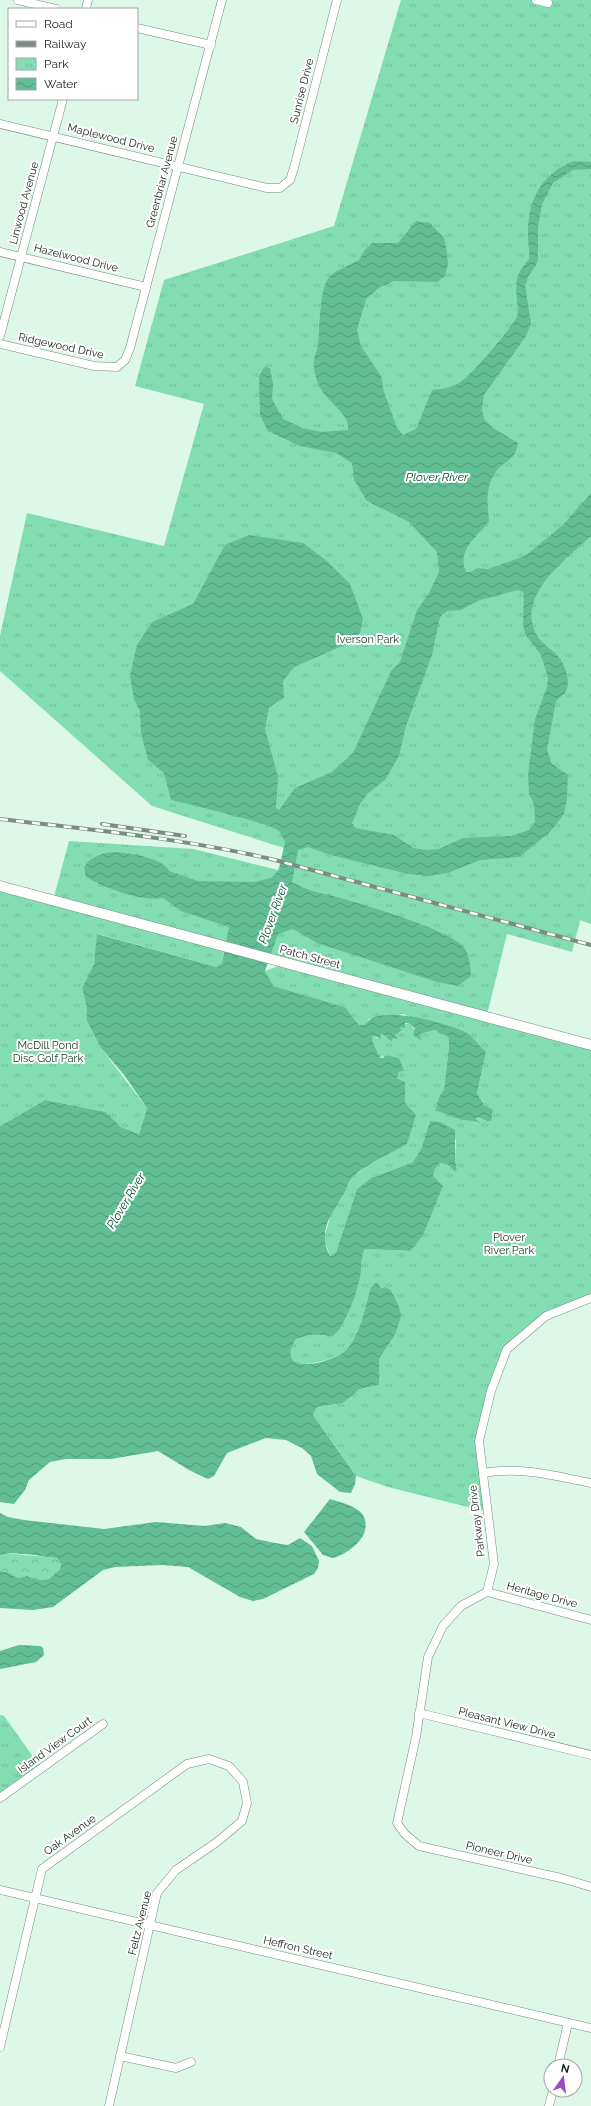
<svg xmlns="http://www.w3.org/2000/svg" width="591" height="2106" viewBox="0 0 591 2106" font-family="Raleway,sans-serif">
  <defs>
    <pattern id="forest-crowns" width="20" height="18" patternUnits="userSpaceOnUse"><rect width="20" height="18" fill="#82ddb2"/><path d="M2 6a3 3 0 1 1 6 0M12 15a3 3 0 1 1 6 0" fill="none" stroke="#70bd99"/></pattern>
    <pattern id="park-tufts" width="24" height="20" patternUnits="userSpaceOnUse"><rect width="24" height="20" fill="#82ddb2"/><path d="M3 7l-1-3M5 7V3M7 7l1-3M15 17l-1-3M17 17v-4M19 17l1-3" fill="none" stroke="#70bd99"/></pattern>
    <pattern id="water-waves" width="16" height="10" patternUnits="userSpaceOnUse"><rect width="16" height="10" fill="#62be94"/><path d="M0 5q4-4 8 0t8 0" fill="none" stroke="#509a78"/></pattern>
  </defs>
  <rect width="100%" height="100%" fill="#ddf7e9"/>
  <!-- grass -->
  <path fill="#82ddb2" d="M591,878v46l-11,-4z"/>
  <!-- forest -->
  <path fill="url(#forest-crowns)" d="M4,1553l53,5 4,5 -1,6 -11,10 -10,1 -12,-4 -9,2 -11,-6 -7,-1v-16z"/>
  <!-- park -->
  <g fill="url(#park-tufts)">
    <path d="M401,0h190v878l-19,74 -65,-18 -20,81 104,30v255l-45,16 -39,33 -25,76 6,87 -100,-25 -32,-11 -43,-61 4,-8 26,-4 17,-14 19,-4v-26l16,-24 4,-29 -8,-16 -21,-1c-4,17 -11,51 -25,62 -8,7 -22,10 -32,12 -11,2 -17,3 -23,-7l2,-10 4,-7 14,-4 15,1 22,-22 14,-43 1,-16 3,-6 45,2 25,-82 5,-6 8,2 7,7 2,-2 -2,-11 1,-19 -26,-19 -9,28 -8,13 -42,16 -14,11 -21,63 -6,4 -6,-18 8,-27 10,-13 9,-19 12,-10 42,-66v-21l-8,-4 2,-6 5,-1 -14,-14 -5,-2 -5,3 -8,-18 1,-4 7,3 1,-5 16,4 -2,-3 4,-8 9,-4 12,11 15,-4 5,4 8,2 1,10 -5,43 -5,8 -4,14 12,2 16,7 4,-1 12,5 -3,-5 2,-2 7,4 -1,-16 -7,-12 9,-41 -83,-38 -34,5 -3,5 -7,1 -14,-18 -73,-21 -7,-15 16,-6 -57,-14 -2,12 -5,4 -119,-33 -4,30 -12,24 4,16 1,17 14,27 46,60 -8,26 -18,-7 -15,-15 -61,-12 -45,26v-236l52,14 17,-63 124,8 85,21 6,-22 -132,-42 -152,-135v-35l27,-123 137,33 40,-142 -69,-18 29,-106 170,-54z"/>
    <path d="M0,1715l4,1 35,49 -39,30z"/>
  </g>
  <!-- water -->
  <g fill="url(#water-waves)" fill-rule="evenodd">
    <path d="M574,161l17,1v7l-18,1 -20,13 -11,21 -4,23v34l-10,16 -3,9 6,37 -5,13 -42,59 -2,15 2,9 9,9 25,15c-3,17 -9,15 -20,26 -13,15 -11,34 -9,52 -11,16 -33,28 -23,51h5l6,-4 11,1 37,-13 38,-31 28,-32v43c-20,19 -51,41 -58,69 -4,13 0,28 9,37 5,5 12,9 16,14 7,9 14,27 7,37 -2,3 -7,5 -9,8l-9,49 5,14 16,11 -1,24 -3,15 -14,18 -31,25 -39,3 -32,13 -19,3 -21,-2 -77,-19 -23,-8 -10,3 -6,32c15,9 32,12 49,16 23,7 114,33 124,51 5,8 5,17 6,27l-13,10 -21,-4 -120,-39 -24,-14 -15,5 -13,37 8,15 72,21 14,18 7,-1c11,-21 79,-1 97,7 8,3 16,15 23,21l-9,41 7,12 9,5 -2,11h-5l-8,-4 -2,2 4,5c-6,-3 -11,-4 -18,-4 -5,-1 -18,-8 -27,-9l4,-14 5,-8 5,-43 -1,-10 -8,-2 -5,-4 -15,4 1,6 -8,-5 2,-7 -7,-5h-3v5l-6,-1 3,3 -7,5 3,4 -5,-1 -1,3 -3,-1 -3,-4 -5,-2 -1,6 -2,-3 -5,-1 -1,4 8,18h3l2,-3 14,3 5,13 -5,1 -2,6 8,4v21l11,12 -9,29c-17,10 -41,19 -55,34 -4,4 -5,11 -8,16 -13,21 -27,37 -14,62l6,-4 21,-63 14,-11 42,-16 8,-13 9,-28 10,1 15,8v29l2,11 -2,2 -7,-7 -8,-2 -5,6 -2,7 10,10 -20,49 -13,16 -45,-2c-4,8 -3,13 -4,22 -2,16 -15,55 -28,65l-23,-1 -14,4c-23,38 34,25 49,12 14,-12 21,-45 25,-62l5,-6h3l3,6 4,-2 6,3 8,16 2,10 -6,19 -16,24v26l-19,4 -17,14 -26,4 -4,8 43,61 -1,8 -4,9 -11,-1 -23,-18 -6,-18 -9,-8 -16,-8 -20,-2 -39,15 -13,23 -6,3 -19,-9 -31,-19 -47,8h-45l-16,3 -21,18 -4,10 -11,14 -14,-2v-376l45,-26 61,12 15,15 18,7 8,-26 -23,-33 -23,-27 -14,-27 -1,-17 -4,-16 12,-24 3,-30 120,33 5,-4 7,-36 -48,-16 -18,-13c-22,4 -58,-10 -77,-21l-2,-10c5,-8 12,-11 21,-14 13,-3 59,4 64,18l29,10 56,1 17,-4 8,-8 6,-28c-2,-3 -3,-8 -6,-11 -9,-8 -92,-27 -108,-31l-7,-27 -16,-13 -7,-27 -1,-22 -6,-12 -4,-23 7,-31 15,-23 41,-18 32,-59 24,-10 54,8 24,18 23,23 13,35 -3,14 -13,11 -53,23 -11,14 1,17 -15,9 -4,22 13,48 -2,31 3,2 16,-22 37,-16 21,-19 38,-82 9,-9 17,-52 12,-17 10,-21 -2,-20 -28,-30 -42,-21 -13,-21 -2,-17 -16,-10 -36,-7 -32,-15 -8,-16 -1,-38 5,-10 6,1 3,16 -1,15 11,20 19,9 19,4 27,-2c3,-17 -25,-30 -30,-47 -2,-5 -5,-15 -4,-21 0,-6 3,-11 4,-17 2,-16 1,-58 12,-69 8,-7 20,-11 29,-16l5,-9 8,-8h26l18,-22 14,2 14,15 3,13 1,13 -3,12 -8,6 -43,-1 -14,6 -14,12 -9,31 4,16 20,30 3,16 13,36 6,7 13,-6 16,-39c10,-1 18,-2 27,-7 9,-4 55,-57 58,-67 2,-4 0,-10 0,-15 -2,-20 -1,-27 12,-42 1,-7 -1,-14 -1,-22 -1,-35 12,-63 46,-76zM518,590l5,2 1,3 -1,29 2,10 16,21 7,23 -1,9 -12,32 -7,56 1,19 5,10 1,18 -6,8 -18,6 -48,2 -24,11 -13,1 -13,-2 -19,-13 -39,-7 -3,-5 8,-19 7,-10 18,-14 14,-24 6,-27 27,-74 8,-38 7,-6 14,-1 19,-10z"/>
    <path d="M330,1499c10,3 27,7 33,16 11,20 -14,39 -30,43l-10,-3 -19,-23z"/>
    <path d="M0,1513l8,4 16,3 80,9 52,-7 49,4 20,-3 16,4 15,12 19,4 13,2 12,-7 12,8 7,15 -1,7 -4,6 -51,25 -10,2 -13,-4 -52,-30 -26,-2 -47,2 -12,3 -50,37 -20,3 -33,-2v-37l7,1 11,6 9,-2 12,4 10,-1 11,-10 1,-5 -4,-6c-13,-1 -47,-8 -57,-3z"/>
    <path d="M19,1645l21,1 3,2 1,7 -8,7 -36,7v-18z"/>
  </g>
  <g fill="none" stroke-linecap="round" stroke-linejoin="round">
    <!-- minor casing -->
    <g stroke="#748c7f" stroke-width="9">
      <g id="minor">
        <path d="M18,0l38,9"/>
        <path d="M536,0l12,3"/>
        <path d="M86,9l2,-9"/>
        <path d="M137,28l74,17"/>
        <path d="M0,124l267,64h13l10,-8 4,-12 43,-168"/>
        <path d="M0,252l146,35"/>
        <path d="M0,336l63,-237"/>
        <path d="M0,344l94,22 23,1 8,-7 5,-12 92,-348"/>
        <path d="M591,1298l-45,18 -39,33 -16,42 -12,50 15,123 -7,28 -26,14 -18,20 -15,31 -12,80 -19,86 8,11 14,12 142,32 30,9"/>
        <path d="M483,1473c37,-7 72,3 108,10"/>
        <path d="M487,1592l104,28"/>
        <path d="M419,1713l172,42"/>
        <path d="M0,1798l103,-74"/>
        <path d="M0,1890l591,138"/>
        <path d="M0,2047l42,-178 145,-105 22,-5 20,7 14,16 4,21 -5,18 -25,21 -41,28 -19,23 -48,213"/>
        <path d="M120,2056l56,12 15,-6"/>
        <path d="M558,2066l10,-43"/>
        <path d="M549,2106l4,-16"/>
      </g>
    </g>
    <!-- tertiary casing -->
    <g stroke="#748c7f" stroke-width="11">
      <path id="tertiary" d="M0,886l591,159"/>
    </g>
    <!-- minor -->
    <use href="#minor" stroke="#fff" stroke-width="8"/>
    <!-- tertiary -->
    <use href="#tertiary" stroke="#fff" stroke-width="10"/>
    <!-- rail casing -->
    <g stroke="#7b8d83" stroke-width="4">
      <g id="rail">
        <path d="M0,819c92,11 180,19 271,40l320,86"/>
        <path d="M102,824l83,12"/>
      </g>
    </g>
    <!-- rail -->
    <use href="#rail" stroke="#fff" stroke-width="2.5" stroke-dasharray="8" stroke-linecap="butt"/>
  </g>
  <g text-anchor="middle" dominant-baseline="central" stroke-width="4" stroke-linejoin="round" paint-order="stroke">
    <!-- street labels -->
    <g font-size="11" fill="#18221d" stroke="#fff">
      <text transform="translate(302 91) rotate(-76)">Sunrise Drive</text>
      <text transform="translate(111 138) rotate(14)">Maplewood Drive</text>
      <text transform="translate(162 182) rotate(-75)">Greenbriar Avenue</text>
      <text transform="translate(24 203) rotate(-75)">Linwood Avenue</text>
      <text transform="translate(76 258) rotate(14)">Hazelwood Drive</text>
      <text transform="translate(61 346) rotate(12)">Ridgewood Drive</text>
      <text transform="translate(310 957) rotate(15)">Patch Street</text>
      <text transform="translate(477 1521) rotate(-97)">Parkway Drive</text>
      <text transform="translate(542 1595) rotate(15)">Heritage Drive</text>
      <text transform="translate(507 1723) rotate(14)">Pleasant View Drive</text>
      <text transform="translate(55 1745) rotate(-36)">Island View Court</text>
      <text transform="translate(70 1835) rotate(-36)">Oak Avenue</text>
      <text transform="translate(499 1853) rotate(13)">Pioneer Drive</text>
      <text transform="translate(140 1923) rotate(-76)">Feltz Avenue</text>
      <text transform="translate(298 1948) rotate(13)">Heffron Street</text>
    </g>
    <!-- park labels -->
    <g font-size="11" fill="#18402e" stroke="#fff">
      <text x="368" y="639">Iverson Park</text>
      <text x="48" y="1045">McDill Pond<tspan x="48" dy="13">Disc Golf Park</tspan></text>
      <text x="509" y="1237">Plover<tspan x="509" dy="13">River Park</tspan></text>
    </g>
    <!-- water labels -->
    <g font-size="12" font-style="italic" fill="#005035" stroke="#fff">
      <text x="437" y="477">Plover River</text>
      <text transform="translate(273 914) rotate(-70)">Plover River</text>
      <text transform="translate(126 1201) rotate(-59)">Plover River</text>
    </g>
  </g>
  <!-- legend -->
  <rect x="8" y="8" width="130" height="92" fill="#ffffff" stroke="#a3a7a5"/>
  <rect x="16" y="21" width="20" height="6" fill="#ffffff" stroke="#a3a7a5"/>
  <text x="44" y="28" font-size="12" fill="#18221d">Road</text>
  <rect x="16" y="41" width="20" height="6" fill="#7b8d83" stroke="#a3a7a5"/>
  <text x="44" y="48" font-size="12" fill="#18221d">Railway</text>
  <rect x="16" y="58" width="20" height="12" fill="url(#park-tufts)" stroke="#a3a7a5"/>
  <text x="44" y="68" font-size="12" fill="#18221d">Park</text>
  <rect x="16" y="78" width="20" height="12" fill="url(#water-waves)" stroke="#a3a7a5"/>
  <text x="44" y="88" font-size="12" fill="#18221d">Water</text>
  <!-- north arrow -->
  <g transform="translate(563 2078) rotate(14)"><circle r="19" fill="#ffffff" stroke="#a3a7a5"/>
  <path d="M0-3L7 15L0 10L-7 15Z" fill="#984dc0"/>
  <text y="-6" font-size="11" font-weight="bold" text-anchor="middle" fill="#18221d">N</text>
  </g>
</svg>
